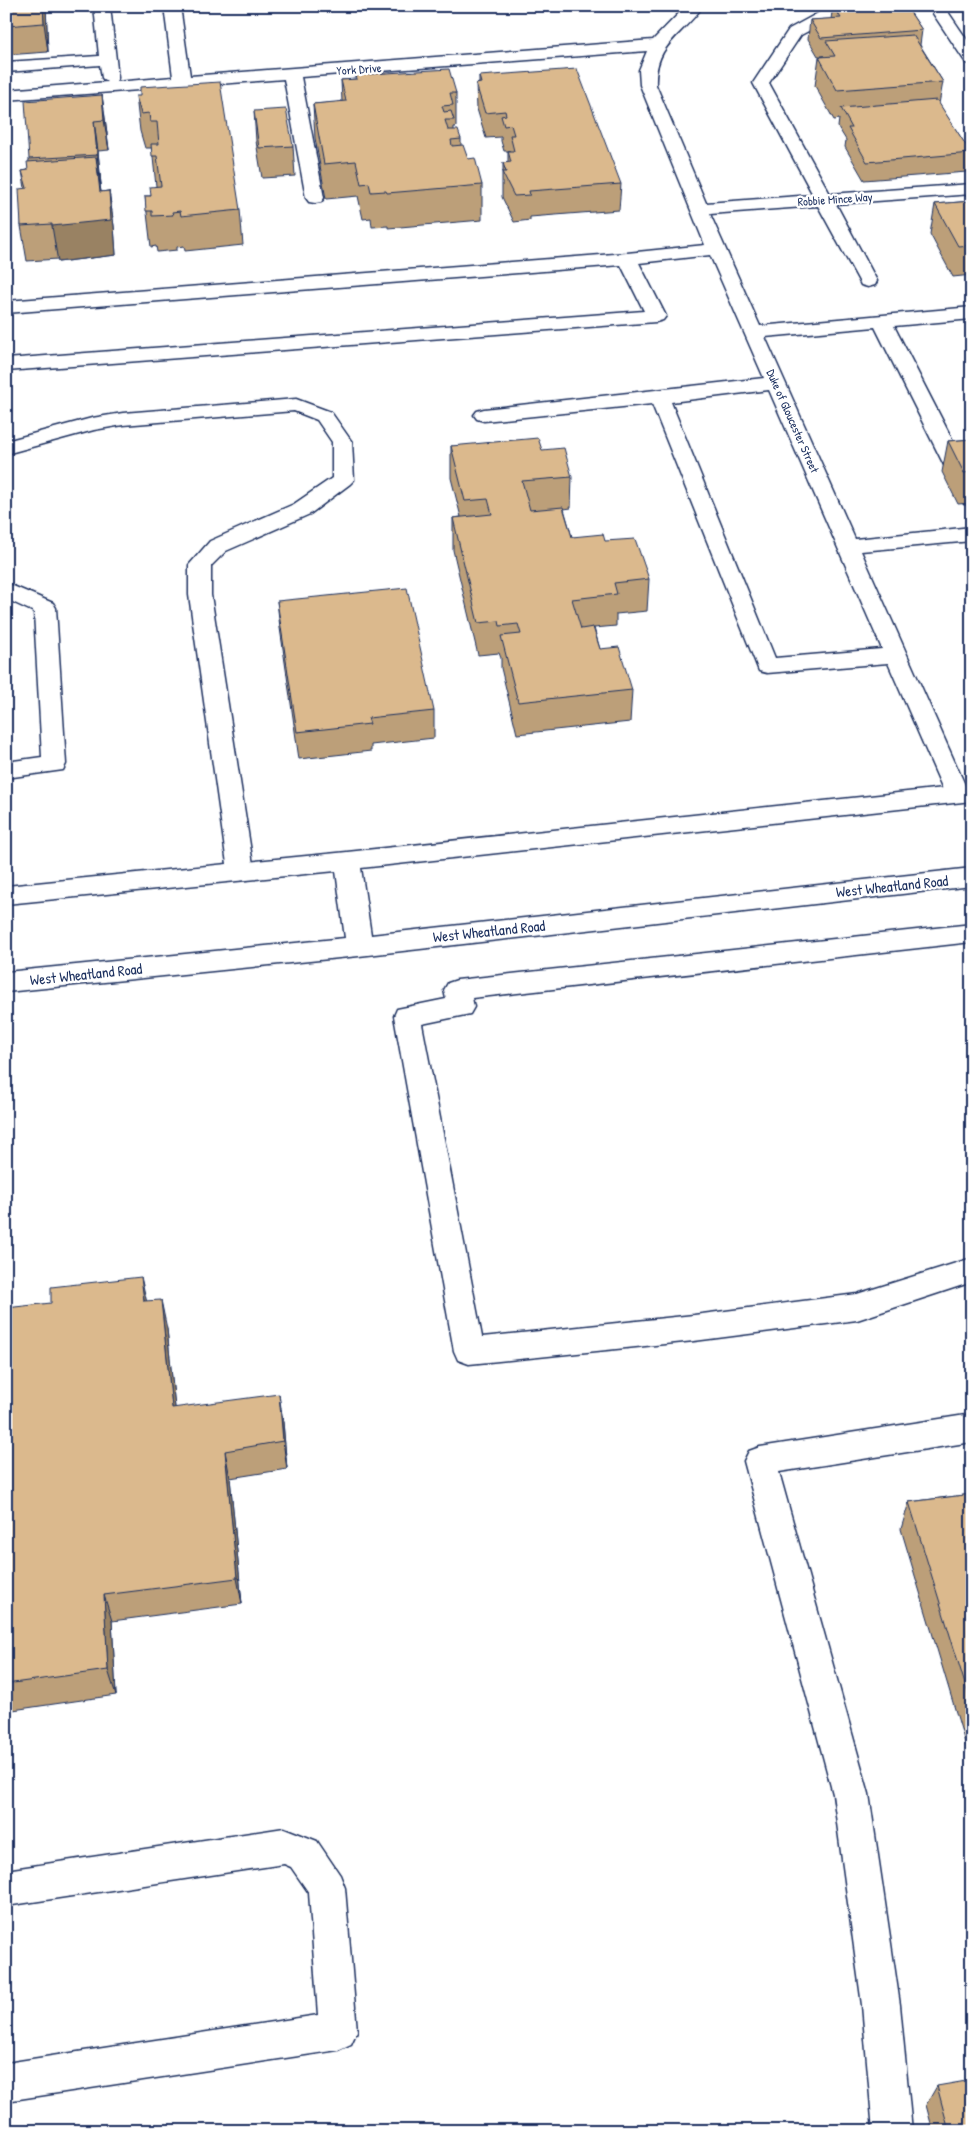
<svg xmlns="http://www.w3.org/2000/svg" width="978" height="2137" viewBox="0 0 978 2137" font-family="'Patrick Hand',sans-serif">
  <rect width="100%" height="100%" fill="#fff"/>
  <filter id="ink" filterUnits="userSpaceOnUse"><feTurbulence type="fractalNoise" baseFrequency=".02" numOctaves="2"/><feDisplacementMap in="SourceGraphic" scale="10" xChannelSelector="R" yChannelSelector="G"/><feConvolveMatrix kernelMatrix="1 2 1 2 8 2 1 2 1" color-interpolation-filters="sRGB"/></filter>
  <g filter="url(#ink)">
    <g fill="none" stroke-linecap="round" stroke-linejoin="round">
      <!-- minor casing -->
      <g stroke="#1b2f5e" stroke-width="3">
        <g id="minor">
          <path d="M94,6h16l8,72 -2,4 57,-5 -9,-71h16l10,70 463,-36 33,-34h17c-20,29 -49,38 -47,79l50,118 107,-8 -60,-112 36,-54 42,-23h20l-2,3 -48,26 -32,48 61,111 142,-10v10l-136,10 41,77 -2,4 -7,2 -7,-2 -2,-4 -41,-75 -108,8 50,112 212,-19v12l-78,7 78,152v27l-8,-1 -3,-5 -86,-172 -110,10 90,202 117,-12v14l-111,10 108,243 -3,6 -9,2 -9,-2 -3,-6 -57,-131 -121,10 -8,-2 -107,-267 -168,17 -7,-2 -3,-4 3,-4 7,-2 280,-31 -54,-123 -71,8 27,53 -3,4 -7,2 -650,49v-12l638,-48 -23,-46 -615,48v-12l621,-48 78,-8 -65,-160 -1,-15 8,-19 -346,26 23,121 -3,4 -6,1 -6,-1 -3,-4 -22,-119 -278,21v-10l101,-8 -5,-4 -2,-13 -94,7v-10l93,-6zM769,390l113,259 -107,9 -104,-256z"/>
          <path d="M928,6h16l28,41v17l-6,-1z"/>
          <path d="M296,399l35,13 21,30 2,38 -4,4 -40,30 -84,37 -15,15v29l43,276 -4,6 -9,3 -9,-3 -4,-6 -39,-276v-30l21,-24 84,-37 38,-26v-36l-15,-22 -23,-9 -171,14 -29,5 -88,24v-13l86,-23 31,-5z"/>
          <path d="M6,583l47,20 3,5 10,156 -3,6 -57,8v-16l36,-5 -8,-145 -28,-13z"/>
          <path d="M972,924v18l-500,56 2,9 -4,7 -48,10 60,313 212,-22 163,-21 115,-36v24l-115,38 -163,21 -225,23 -11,-4 -4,-9 -60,-335 3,-7 49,-10 -2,-9 4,-7 9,-3z"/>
          <path d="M972,1414v28l-193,30 90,322 31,211 12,126h-39l-11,-126 -29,-211 -89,-333 5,-10 11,-4z"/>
          <path d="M284,1828l33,13 23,34 5,13 12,143 -6,13 -13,6 -332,51v-38l312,-48 -9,-122 -18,-26 -7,-3 -278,42v-36z"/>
        </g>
      </g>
      <!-- major casing -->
      <g stroke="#1b2f5e" stroke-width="3">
        <path id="major" d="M972,785v16l-611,67 10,67 601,-67v18l-613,70 -353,36v-20l339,-34 -9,-67 -330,33v-18l341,-34z"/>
      </g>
      <!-- minor -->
      <use href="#minor" fill="#fff" fill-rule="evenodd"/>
      <!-- major -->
      <use href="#major" fill="#fff" fill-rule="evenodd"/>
    </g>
    <!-- wall -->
    <g fill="#bc9f79" stroke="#1b2f5e">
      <path d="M6,6h40l2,46 -42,3z"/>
      <path d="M833,6h73l16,24 -2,15 23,37 -4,22 32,49 -4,19 -103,8 -19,-33 1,-7 -8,-13 1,-8 -5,1 -19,-34 4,-29 5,-1h-6l-10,-17 2,-19 21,-1z"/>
      <path d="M356,75l100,18v34h-2v3l7,9v6l21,40v35l-94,8v-2l-16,1 -1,-9 -8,1 -5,-23 -32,3 -11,-61 -2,-34 29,-2 -1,-22 15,-1z"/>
      <path d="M479,76l142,108 -2,26 -89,7v3l-16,2 -12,-25v-25h1v-9h5v-12h2h-6l-3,-10v-4l-15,1 -9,-29 -1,-25 3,-1z"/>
      <path d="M102,95l7,55 -11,1 3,34h-1l1,7 8,-1 5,35 2,29 -58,7v-3l-31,2 -6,-35 4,-38 -3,-17 6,-1 1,-11z"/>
      <path d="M136,96l104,114 3,35 -58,6 -1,-5 -7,1v3l-20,2 -1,-6 -5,1 -6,-51h6l5,-10 -4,-38h-7l-5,-17z"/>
      <path d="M254,111l39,35 2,30 -33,2 -6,-37z"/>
      <path d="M972,201v74l-19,2 -23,-43 5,-30z"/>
      <path d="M972,439v64l-14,1 -16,-32 6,-31z"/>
      <path d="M451,446l91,4 30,27 -1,31 -7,1 8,28 33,4 44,38 -2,32 -31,3v12l-22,2 6,21 32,41 -2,32 -113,12 -16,-66v-10l-2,-5 -21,2 -25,-105v-32l8,-1 -10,-39z"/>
      <path d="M277,601l157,110v27l-63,7v6l-72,8 -19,-131z"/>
      <path d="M146,1300l21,29 8,79 108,14 4,47 -57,9 12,126 -130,17 4,74 -110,16v-403z"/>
      <path d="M972,1494v272l-71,-237 8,-27z"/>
      <path d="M937,2086l35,45h-39l-7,-26z"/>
    </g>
    <!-- shaded-wall -->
    <g fill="#998263" stroke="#1b2f5e">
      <path d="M43,6h3l2,46 -4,-29z"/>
      <path d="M102,95l4,30 3,25 -5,-30z"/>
      <path d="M94,121l4,30 3,34 -4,-30z"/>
      <path d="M96,157l5,35 8,-1 5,35 2,29 -58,7 -6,-36z"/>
      <path d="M141,1277l7,30 -4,-6z"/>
      <path d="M161,1300l6,29 11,108 -6,-29z"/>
      <path d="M279,1394l4,28 4,47 -4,-28z"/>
      <path d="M225,1451l5,27 12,126 -5,-26z"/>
      <path d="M104,1595l8,26 4,74 -8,-25z"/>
    </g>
    <!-- building -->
    <g fill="#dbb98d" stroke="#1b2f5e">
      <path d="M6,6h37l1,17 -38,3z"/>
      <path d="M833,6h73l16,24 -101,8 -11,-18 31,-2z"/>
      <path d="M913,35l30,47 -106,8 -18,-33 16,-1 -9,-15z"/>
      <path d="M449,69l7,24h-6l3,12 -11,1 2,6 7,-1 3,9h-9l3,10h10l3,9 -10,1 1,6 11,-1 5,14 7,-1 7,27 -95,8 -1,-2 -15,1 -2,-9 -8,1 -5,-23 -32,3 -11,-60 33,-3 -5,-21 16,-1 -1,-4z"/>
      <path d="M577,69l44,115 -92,7 1,4 -16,1 -12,-24h4l-3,-9 8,-1 -3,-11h6l-4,-16h4l-3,-10 -7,1 -3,-10 5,-1 -1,-4 -20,2 -9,-29 5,-1 -2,-7z"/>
      <path d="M220,82l20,128 -59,6 -1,-5 -8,1 1,3 -21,1v-5h-6l-1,-15h6l-1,-9 11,-1 -4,-30h-5l-1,-12h8l-2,-22h-7l-1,-9 -8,1 -5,-18h4v-9z"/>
      <path d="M102,95l2,25 -10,1 3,34 -68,4 -4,-58z"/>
      <path d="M937,100l34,53 -104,9 -19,-34h4l-11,-20z"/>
      <path d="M286,109l7,37 -34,2 -5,-37z"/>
      <path d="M96,157l4,35 9,-1 2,29 -59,6v-2l-31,2 -2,-37 8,-1 -5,-17 6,-1 -1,-8z"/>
      <path d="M972,201v44l-14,1 -23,-42z"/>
      <path d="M538,438l4,12 22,-2 8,29 -50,4 8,29 33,-3 9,30 31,-3 2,7 30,-2 14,40 -35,4 3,11 -45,5 9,30 12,-2 7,22 19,-2 13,43 -114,12 -17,-66 20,-2 -3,-10 -18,2 -1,-5 -21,2 -25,-105 39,-4 -4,-15 -23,2 -14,-55z"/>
      <path d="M972,439v33l-8,1 -16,-32z"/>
      <path d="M407,588l27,123 -66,7 2,6 -73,8 -20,-131z"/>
      <path d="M141,1277l3,24 17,-1 11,108 107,-14 4,47 -58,10 12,127 -133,17 4,75 -102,14v-376l45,-5v-16z"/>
      <path d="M972,1494v213l-63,-205z"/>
      <path d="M972,2080v51h-23l-12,-45z"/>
    </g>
  </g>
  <g text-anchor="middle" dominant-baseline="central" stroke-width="4.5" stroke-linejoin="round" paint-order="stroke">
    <!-- far-street labels -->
    <g font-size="12" fill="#1b2f5e" stroke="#fff">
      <text transform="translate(359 69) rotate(-4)">York Drive</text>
      <text transform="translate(835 199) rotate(-4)">Robbie Mince Way</text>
      <text transform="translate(793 421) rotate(66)">Duke of Gloucester Street</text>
    </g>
    <!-- street labels -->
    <g font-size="15" fill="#1b2f5e" stroke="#fff">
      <text transform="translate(892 886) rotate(-6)">West Wheatland Road</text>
      <text transform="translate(489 931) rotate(-6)">West Wheatland Road</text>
      <text transform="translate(86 974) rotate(-6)">West Wheatland Road</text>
    </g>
  </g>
  <!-- margin -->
  <rect width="978" height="2137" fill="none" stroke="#fff" stroke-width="25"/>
  <rect x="12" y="12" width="953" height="2112" fill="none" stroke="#1b2f5e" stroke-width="2" filter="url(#ink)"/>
</svg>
